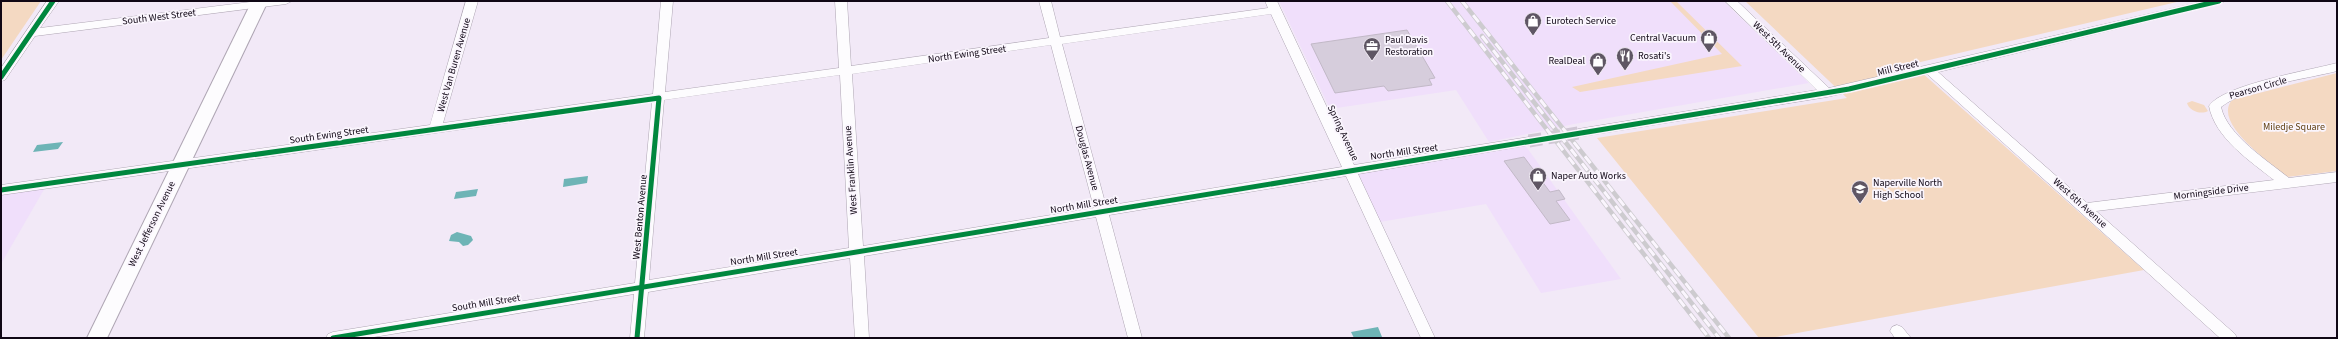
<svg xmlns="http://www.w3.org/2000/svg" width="2338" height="339" viewBox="0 0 2338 339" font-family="'Source Sans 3',sans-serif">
  <rect width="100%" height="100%" fill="#f2e9f7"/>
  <!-- built -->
  <g fill="#f0dffb">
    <path d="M1279,1h444l86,82 -235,41 -85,18 -33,-52 -126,19z"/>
    <path d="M1525,145l96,134 -80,14 -55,-89 -112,19 -26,-50z"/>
    <path d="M46,186l-45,78v-72z"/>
  </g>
  <!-- green -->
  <g fill="#f4d9c2">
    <path d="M1,1h40l-40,59z"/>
    <path d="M1670,1h6l66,65 -162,26 -8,-5 150,-33z"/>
    <path d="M1745,1h436l-269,63 232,206 -374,68h-11l-162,-200 250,-40z"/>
    <path d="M2337,73v98l-50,6c-16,-14 -75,-54 -55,-77z"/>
    <path d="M2192,101l12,4 4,6c-7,4 -19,0 -21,-8z"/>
  </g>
  <!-- water -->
  <g fill="#6eb4b6">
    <path d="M63,142l-5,7 -25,3 4,-7z"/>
    <path d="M588,176l-1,7 -24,4 1,-8z"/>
    <path d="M478,189l-2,7 -22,3 2,-7z"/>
    <path d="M457,232l14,4 2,4 -5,5 -5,1 -4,-4 -10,-1 2,-6z"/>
    <path d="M1378,327l4,10 -28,1 -3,-6z"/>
  </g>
  <!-- building -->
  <g fill="#d6cddc" stroke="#c2b9c7">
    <path d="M1407,30l28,48 -6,1 3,6 -44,6 -4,-5 -49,7 -24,-49z"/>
    <path d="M1524,157l26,35 9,-2 6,9 -9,2 14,19 -20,4 -46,-63z"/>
  </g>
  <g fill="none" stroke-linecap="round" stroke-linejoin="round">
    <!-- street-tunnel -->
    <path stroke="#d0c7d5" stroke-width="13" stroke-dasharray="13 6" stroke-linecap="butt" d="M1529,141l49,-8"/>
    <!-- street casing -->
    <g stroke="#aea5b3" stroke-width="1">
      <g id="street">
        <path d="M47,1h12l-19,27 219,-27h33l-6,3 -251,32 -30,44 -4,1v-13z"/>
        <path d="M466,1h12l-35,122 210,-29 8,-93h12l-8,91 174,-24 -4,-67h12l4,65 198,-28 -10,-37h12l9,36 208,-29 -3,-7h12l77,164 175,-28 6,4 -6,4 -171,29 77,164h-14l-75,-162 -237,39 33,123h-14l-32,-121 -232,39 5,82h-14l-5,-80 -202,34 -4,46h-14l4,-44 -266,44h-42l2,-4 5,-2 302,-49 17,-181 -651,93v-10l429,-60zM1271,14l71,153 -236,39 -44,-162zM1051,45l43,163 -231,38 -11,-172zM840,75l9,173 -200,32 15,-180z"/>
        <path d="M1725,1h12l92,87 376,-87h20l-6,3 -281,68 149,131 187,-23c-24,-19 -59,-42 -65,-74 13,-21 102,-36 128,-43v8c-35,9 -87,14 -116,36 6,28 47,54 68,71l48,-6v10l-241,29 139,123 2,4h-17l-293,-264 -100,23 -249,40 -4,-1 -2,-3 6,-4 239,-39z"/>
        <path d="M1897,325l5,2 9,11h-16l-5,-7 2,-4z"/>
      </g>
    </g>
    <!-- secondary casing -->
    <g stroke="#aea5b3" stroke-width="2">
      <path id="secondary" d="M252,1h16l-161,337h-20z"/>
    </g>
    <!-- street -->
    <use href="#street" fill="#fdfcfe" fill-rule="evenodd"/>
    <!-- secondary -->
    <use href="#secondary" fill="#fdfcfe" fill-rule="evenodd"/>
    <!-- rail casing -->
    <g stroke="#cdcbcf" stroke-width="4.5">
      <g id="rail">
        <path d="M1447,1l262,337"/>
        <path d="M1462,1l267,337"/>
        <path d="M1482,36l237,302"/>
      </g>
    </g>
    <!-- rail -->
    <use href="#rail" stroke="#faf5fd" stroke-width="3" stroke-dasharray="9" stroke-linecap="butt"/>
    <!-- cycleway casing -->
    <g stroke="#faf5fd" stroke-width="8">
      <g id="cycleway">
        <path d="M1,77l52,-76"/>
        <path d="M1,190l658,-92 -22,240"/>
        <path d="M333,338l1516,-249 370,-88"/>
      </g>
    </g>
    <!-- cycleway -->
    <use href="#cycleway" stroke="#00873e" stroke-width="5"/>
  </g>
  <!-- icons -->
  <defs>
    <g id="shop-pin" transform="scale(0.9)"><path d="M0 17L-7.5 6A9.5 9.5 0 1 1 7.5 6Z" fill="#5f5664" stroke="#faf5fd"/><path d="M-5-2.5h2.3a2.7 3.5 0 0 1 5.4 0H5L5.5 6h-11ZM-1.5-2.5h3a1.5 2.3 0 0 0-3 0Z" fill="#fff"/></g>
    <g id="office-pin" transform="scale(0.9)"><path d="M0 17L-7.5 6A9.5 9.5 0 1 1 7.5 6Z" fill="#5f5664" stroke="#faf5fd"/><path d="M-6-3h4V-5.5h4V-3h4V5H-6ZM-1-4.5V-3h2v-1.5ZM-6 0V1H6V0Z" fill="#fff"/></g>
    <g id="restaurant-pin" transform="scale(0.9)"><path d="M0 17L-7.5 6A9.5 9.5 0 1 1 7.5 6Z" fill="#5f5664" stroke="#faf5fd"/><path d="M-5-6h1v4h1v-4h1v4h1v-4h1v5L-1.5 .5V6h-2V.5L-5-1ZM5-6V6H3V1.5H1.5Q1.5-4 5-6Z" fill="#fff"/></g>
    <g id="school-pin" transform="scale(0.9)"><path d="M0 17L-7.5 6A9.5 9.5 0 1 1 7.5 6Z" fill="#5f5664" stroke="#faf5fd"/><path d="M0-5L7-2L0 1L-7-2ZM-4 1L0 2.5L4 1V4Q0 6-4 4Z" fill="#fff"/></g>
  </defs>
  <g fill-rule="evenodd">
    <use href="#shop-pin" x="1533" y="21"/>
    <use href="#shop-pin" x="1709" y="38"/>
    <use href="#office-pin" x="1372" y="46"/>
    <use href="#restaurant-pin" x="1625" y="56"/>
    <use href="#shop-pin" x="1598" y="61"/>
    <use href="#shop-pin" x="1538" y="176"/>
    <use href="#school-pin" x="1860" y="189"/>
  </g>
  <g text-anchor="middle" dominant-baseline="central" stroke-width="3.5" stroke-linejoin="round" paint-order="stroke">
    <!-- street labels -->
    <g font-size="10" fill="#100715" stroke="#faf5fd">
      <text transform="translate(159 17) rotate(-7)">South West Street</text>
      <text transform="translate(1779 47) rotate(44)">West 5th Avenue</text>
      <text transform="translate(967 54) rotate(-8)">North Ewing Street</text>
      <text transform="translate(454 65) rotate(-74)">West Van Buren Avenue</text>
      <text transform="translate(1898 68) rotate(-13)">Mill Street</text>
      <text transform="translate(2258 88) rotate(-16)">Pearson Circle</text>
      <text transform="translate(1343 133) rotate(65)">Spring Avenue</text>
      <text transform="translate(329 135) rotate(-8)">South Ewing Street</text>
      <text transform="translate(1404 152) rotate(-8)">North Mill Street</text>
      <text transform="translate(1087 158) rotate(75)">Douglas Avenue</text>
      <text transform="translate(851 170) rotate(-94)">West Franklin Avenue</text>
      <text transform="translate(2211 192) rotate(-7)">Morningside Drive</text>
      <text transform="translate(2080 203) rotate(42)">West 6th Avenue</text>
      <text transform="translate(1084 205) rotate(-9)">North Mill Street</text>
      <text transform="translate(640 217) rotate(-85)">West Benton Avenue</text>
      <text transform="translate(152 224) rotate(-64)">West Jefferson Avenue</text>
      <text transform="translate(764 257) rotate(-9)">North Mill Street</text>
      <text transform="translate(486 303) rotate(-9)">South Mill Street</text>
    </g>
    <!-- poi labels -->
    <g font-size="10" fill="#100715" stroke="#faf5fd" text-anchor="start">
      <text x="1546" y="21">Eurotech Service</text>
      <text x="1696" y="38" text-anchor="end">Central Vacuum</text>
      <text x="1385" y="40">Paul Davis<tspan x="1385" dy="12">Restoration</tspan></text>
      <text x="1638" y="56">Rosati's</text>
      <text x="1585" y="61" text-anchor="end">RealDeal</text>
      <text x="1551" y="176">Naper Auto Works</text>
      <text x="1873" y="183">Naperville North<tspan x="1873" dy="12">High School</tspan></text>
    </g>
    <!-- park labels -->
    <g font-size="10" fill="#624315" stroke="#faf5fd">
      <text x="2294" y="127">Miledje Square</text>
    </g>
  </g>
  <!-- border -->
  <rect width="2338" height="339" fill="none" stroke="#100715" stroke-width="4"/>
</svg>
